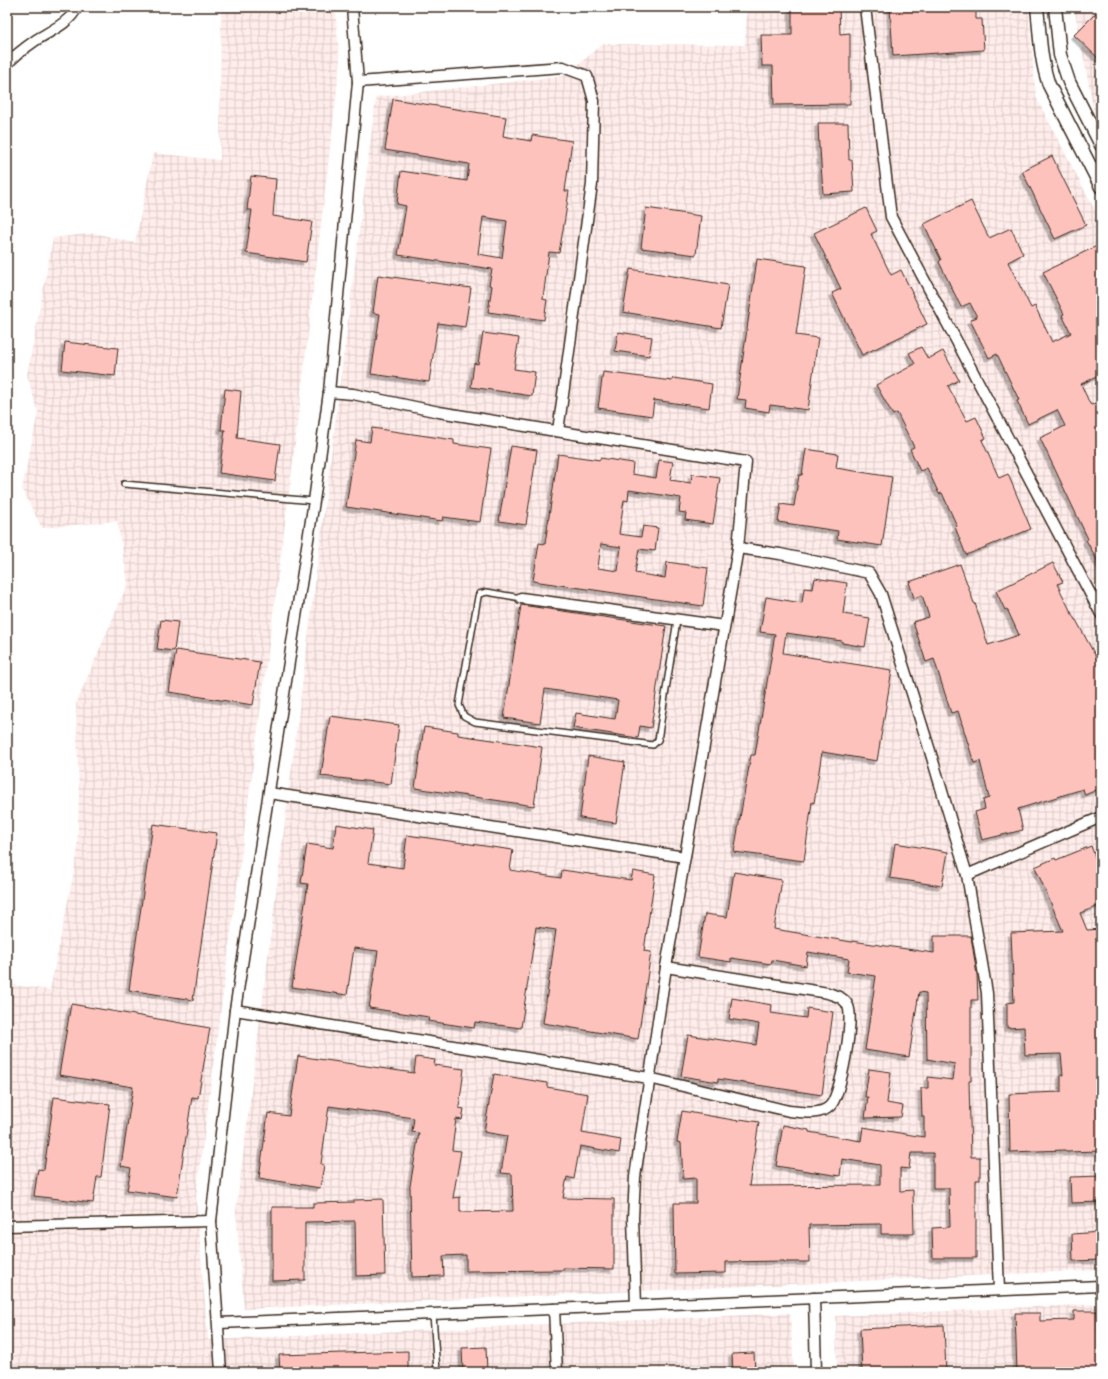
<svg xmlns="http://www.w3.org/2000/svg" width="1108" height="1379" viewBox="0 0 1108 1379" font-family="'Architects Daughter',sans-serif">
  <defs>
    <pattern id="industrial-grid" width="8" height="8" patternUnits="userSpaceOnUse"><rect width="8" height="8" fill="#ffedeb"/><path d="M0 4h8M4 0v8" fill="none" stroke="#dbcbc9"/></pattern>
    <filter id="shadow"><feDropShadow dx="-3.5" dy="3.5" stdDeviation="0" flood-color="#0004"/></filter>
  </defs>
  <rect width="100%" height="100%" fill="#fff"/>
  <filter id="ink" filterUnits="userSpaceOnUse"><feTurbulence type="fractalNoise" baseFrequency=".025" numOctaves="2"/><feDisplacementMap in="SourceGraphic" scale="8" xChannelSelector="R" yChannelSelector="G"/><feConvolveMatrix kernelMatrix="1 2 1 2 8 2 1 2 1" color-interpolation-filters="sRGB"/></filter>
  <g filter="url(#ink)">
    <!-- industrial -->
    <g fill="url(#industrial-grid)">
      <path d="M221,7h114l5,57 -49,414 -95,719 12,143 582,-27 4,59h-787v-388l43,6 27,-134 2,-62 -3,-90 52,-121 -11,-62 -75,7 -20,-39 16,-77 -11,-37 26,-137 42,-5 40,10 18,-90 67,7z"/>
      <path d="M747,7h281l8,90 65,125v1048l-857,39 -8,-98 140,-1114 188,-21 39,-32 142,1z"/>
      <path d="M1074,7h27v118l-7,-13z"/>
      <path d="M1101,1304v68h-264l-1,-56z"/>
    </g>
    <!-- building -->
    <g fill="#fec2bd" stroke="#3b2a1e" fill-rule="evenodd" filter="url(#shadow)">
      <path d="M792,7h47l1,27 10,-1v71l-76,1 -1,-39h-11l-1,-31h31z"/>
      <path d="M890,7h86v12h6l2,31 -91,6z"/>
      <path d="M1101,8v53l-27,-26z"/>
      <path d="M393,99l113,18 -3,19 28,5 1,-6 40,6 -7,50h4l-4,27 -6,35 -10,-1 -6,47 4,1 -3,20 -56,-8 4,-26 -3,-1 3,-16 -94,-14 8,-49 -9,-2 4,-33 66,10 2,-17 -84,-14zM483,217l24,4 -5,37 -24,-4z"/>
      <path d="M818,123h30l1,37h3l2,32 -31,2 -3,-46h-1z"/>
      <path d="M1052,156l34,69 -31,14 -33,-68z"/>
      <path d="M251,176l25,3 -3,37 39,6 -6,40 -60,-9 6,-43h-5z"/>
      <path d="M971,201l18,37 22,-10 12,26 -15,8 23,46 4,-2 17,36 19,-9 -9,-18 2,-1 -21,-42 58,-28v131l-20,9 9,20 2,1 9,-5v167l-15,-27 2,-1 -48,-101 25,-12 -8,-16 -29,14 -11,-23 2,-1 -22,-46 -8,4 -19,-38 7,-3 -7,-14 -9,4 -22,-45 2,-2 -17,-36z"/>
      <path d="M646,208l55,8 -5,39 -55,-7z"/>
      <path d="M866,208l11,23 -6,3 20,41 10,-5 26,54 -65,31 -30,-62 9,-4 -27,-56z"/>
      <path d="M757,259l49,7 -10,69 22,3 -10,72 -38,-5 -1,7 -24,-4 1,-8 -9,-1z"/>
      <path d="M630,269l98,16 -7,43 -98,-16z"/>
      <path d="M378,275l93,13 -6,39 -27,-4 -9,59 -58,-8 9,-60 -7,-1z"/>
      <path d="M618,332l34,5 -3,19 -34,-5z"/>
      <path d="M483,333l36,5 -5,31 21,3 -3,24 -61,-9 3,-24 4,1z"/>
      <path d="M65,342l53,6 -3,28 -53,-6z"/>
      <path d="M921,347l7,12 15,-8 16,29 -11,6 19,35 9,-4 10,21 -4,2 17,38 9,-4 23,55 -65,26 -11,-28 2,-1 -15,-33 -3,1 -12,-26 -7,3 -10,-22 4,-2 -17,-34 -4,2 -17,-30 39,-21 -6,-11z"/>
      <path d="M603,372l69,9 1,-3 39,6 -3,24 -55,-8 -2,16 -54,-8z"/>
      <path d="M225,389l16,2 -4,47 43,6 -5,37 -56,-8 6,-43h-4z"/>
      <path d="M372,428l82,12v4l37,5 -11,73 -37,-5 -1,4 -96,-14 10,-67 14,2z"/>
      <path d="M511,446l26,4 -11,75 -27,-4z"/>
      <path d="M806,449l32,5 -2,14 56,9 -10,69 -45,-7 1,-8 -60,-9 3,-18 13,2 5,-31h3z"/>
      <path d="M558,454l42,6v-2l33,5 -1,11 24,4 3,-18 14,2 -3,18 21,3 1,-9 28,4 -7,46 -28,-4 1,-7 -7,-1 2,-14 -52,-8 -1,11 -4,-1 -5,34 22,3 2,-11 15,2 -3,23 -16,-2 -4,24 30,5 2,-16 41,6 -5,38 -170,-25 6,-38 6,1zM601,544l20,3 -3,24 -20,-3z"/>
      <path d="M1053,563l10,19 -6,2 18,36h1l25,46v122l-16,7 -2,-6 -65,20 5,21 -41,10 -7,-28 10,-3 -2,-9 6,-2 -9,-37 -6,2 -16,-52 -7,2 -17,-54 -8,3 -13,-40 16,-5 -7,-22 -8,3 -5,-16 51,-18 14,39h1l13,42 31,-10 -12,-26 -2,1 -9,-19z"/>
      <path d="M815,578l32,5 -4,31 27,4 -5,29 -23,-4v-2l-56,-8 -3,20 109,17 -15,91 -55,-9 -8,51 -2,-1 -8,59 -70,-9 17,-97h4l20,-121 -15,-2 6,-35 36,6 2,-15 9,1z"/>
      <path d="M521,605l145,21 -15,102 -11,-2 -2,12 -65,-10 3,-15 39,6 3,-19 -73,-11 -5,34 -36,-5z"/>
      <path d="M161,620l17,2 -4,29 -17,-2z"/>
      <path d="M176,650l84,12 -7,43 -84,-13z"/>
      <path d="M330,716l69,9 -8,59 -70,-8z"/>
      <path d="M424,727l34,5v3l84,12 -8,59 -119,-18z"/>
      <path d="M588,756l37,6 -9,61 -36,-5z"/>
      <path d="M153,824l64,9 -24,167 -64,-10z"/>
      <path d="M336,824l37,6 -5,33 35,5 4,-33 106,15 -3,20 51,8 1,-8 69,10 2,-9 22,4 -11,76 7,1 -13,87 -95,-16 13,-93 -20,-3 -15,101 -46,-6 -1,6 -46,-7 1,-4 -60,-9 9,-57 -24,-3 -7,47 -55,-8 16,-103 -7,-1 6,-39 26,4z"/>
      <path d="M895,843l53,9 -6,34 -52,-8z"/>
      <path d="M1091,846l10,26v33l-21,8 7,17 14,-1v222l-35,1 -1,-2 -55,2 -1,-58 52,-2v-17h2l-2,-21 -36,1 -1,-28 -17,1v-25l7,-1 -3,-69 52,-2 -28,-64 20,-9 1,2z"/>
      <path d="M734,872l48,8 -8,49 78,13v-1l82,12v-17h37l6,39 1,25h-7v81h-2l2,76h9v23h-4v78h-43l-1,-30 18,-1 -1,-39h-16v-35h-22l-2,16 -9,-1v23l13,-1 1,44h-33v-10l-72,1 1,37h-26v-1l-58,1v11l-51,1 -1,-71h22v-25l-13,1 -2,-36 -4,-1 5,-31 57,10 1,-2 19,3 -10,64 131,-1v-20l-38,-6 -2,17 -64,-10 7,-41 26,5v2l52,9 2,-14 61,10v-20h-2l-1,-29h7v-11l25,3 2,-16 -28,-5 -1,-66 -7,-1 -10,65 -44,-7 11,-74 -29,-4 2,-13 -41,-7 -2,14 -34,-6 -1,4 -40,-6v4l-33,-5 7,-43 22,3z"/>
      <path d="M732,998l40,7 -1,8 35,5 1,-10 26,4 -11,83 -104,-16v3l-37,-6 7,-41 68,10 3,-21 -30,-5z"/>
      <path d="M71,1004l139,24 -12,70 -6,-1 -15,100 -50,-7 4,-22 -10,-2 12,-79 -74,-12z"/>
      <path d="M298,1056l116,17 2,-16 19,3 -1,5 30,4 -5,39 5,1 -2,11 -6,-1 -4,31 9,1 -8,47 7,-1v15l53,-1 -1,-37 -11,-1 6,-37 -23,-4 10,-58 53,9v4l41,7 -6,39 39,7 -2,13 -39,-7 -6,33 -7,-2 -4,21 51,1v70l-51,-1v2l-97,1v-16l-23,1 1,20 -32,1 -2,-91 9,-53 -7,-1 2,-14 -85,-12 -8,58 3,1 -4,23 -61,-10 9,-65 21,3z"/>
      <path d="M869,1069l22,3 -4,31 16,3 -2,11 -36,1 3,-21h-3z"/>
      <path d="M54,1097l56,7 -9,73h-4l-4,26 -59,-7 4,-27 6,1z"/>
      <path d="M1101,1176v26l-30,1 -1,-26z"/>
      <path d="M383,1199l2,76 -29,1 -1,-55 -50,1v58l-33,1v-74h41v-4l41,-1v-2z"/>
      <path d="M1101,1232v28l-28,1 -1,-27z"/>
      <path d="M1074,1311h23l3,61h-83l-2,-59h25v8l34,-1z"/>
      <path d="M944,1325l2,47h-84l-2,-43z"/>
      <path d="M486,1347l1,25h-24l-1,-24z"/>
      <path d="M408,1351v21h-128l-1,-17z"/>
      <path d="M754,1353l1,19h-22l-1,-18z"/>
    </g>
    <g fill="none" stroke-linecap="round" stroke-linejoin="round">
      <!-- service casing -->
      <g stroke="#3b2a1e" stroke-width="8">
        <g id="service">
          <path d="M124,484l190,17"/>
          <path d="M521,598l-34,-6 -8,2 -1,3 -19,108 5,11 11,6 178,23 5,-5 19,-120"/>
          <path d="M433,1314l4,58"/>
        </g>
      </g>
      <!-- minor casing -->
      <g stroke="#3b2a1e" stroke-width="13">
        <g id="minor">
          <path d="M865,7l26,210 210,397"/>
          <path d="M7,64c8,-9 19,-17 29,-24 14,-9 34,-17 41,-33"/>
          <path d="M358,82l205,-15 24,9 7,25 -2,83 -34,247"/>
          <path d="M329,392l24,2 86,18 307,50 -8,86 42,6 89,19 12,21 49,157 37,124 134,-58"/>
          <path d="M521,598l203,28"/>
          <path d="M269,793l416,64"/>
          <path d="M967,875l20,118 12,297"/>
          <path d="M235,1010l414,68 140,33c12,1 31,5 41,-5 11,-10 24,-87 18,-100 -4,-9 -12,-10 -20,-13l-162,-26"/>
          <path d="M7,1226l204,-5"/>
          <path d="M814,1298l2,74"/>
          <path d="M636,1305l-3,-87 2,-41 31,-210 72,-419"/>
          <path d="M554,1309l3,63"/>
          <path d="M219,1323l882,-37"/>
          <path d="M221,1372l-10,-151 24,-211 79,-509 15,-109 29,-310 -6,-75"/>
        </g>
      </g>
      <!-- tertiary casing -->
      <g stroke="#3b2a1e" stroke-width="15">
        <g id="tertiary">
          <path d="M1037,7c3,27 3,53 12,78l52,102"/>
          <path d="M1055,7l5,48 9,27 32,63"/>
        </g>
      </g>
      <!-- service -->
      <use href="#service" stroke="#fff" stroke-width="5"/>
      <!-- minor -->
      <use href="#minor" stroke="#fff" stroke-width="10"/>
      <!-- tertiary -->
      <use href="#tertiary" stroke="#fff" stroke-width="12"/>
    </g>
  </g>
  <!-- margin -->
  <rect width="1108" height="1379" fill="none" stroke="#fff" stroke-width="24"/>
  <rect x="12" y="12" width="1084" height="1355" fill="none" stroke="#3b2a1e" stroke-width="1.5" filter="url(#ink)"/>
</svg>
